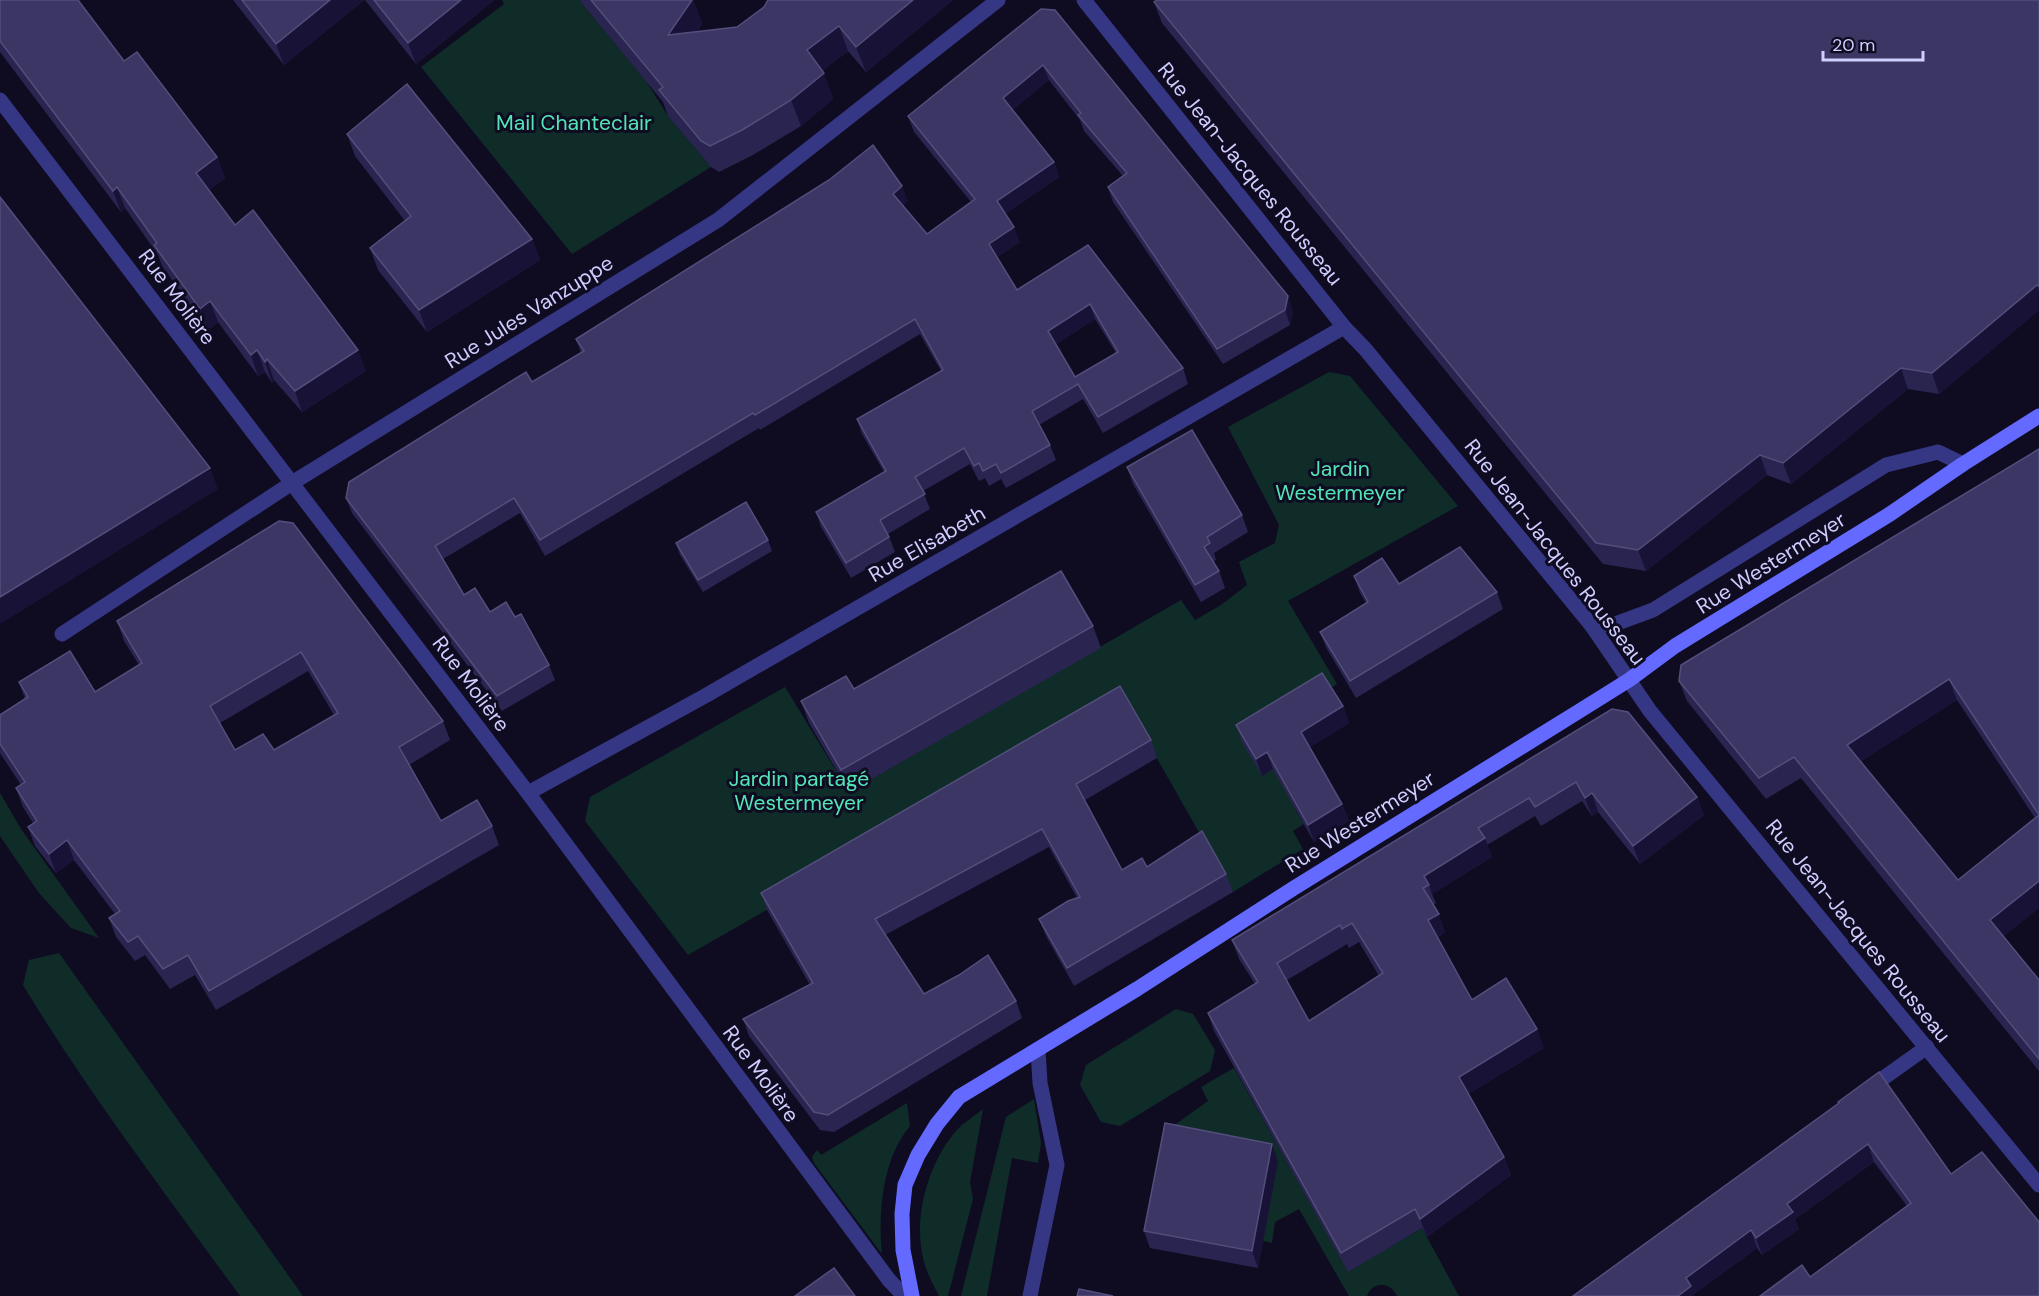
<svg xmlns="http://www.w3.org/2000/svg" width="2039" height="1296" viewBox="0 0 2039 1296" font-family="'DM Sans',sans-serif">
  <rect width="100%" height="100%" fill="#0f0c22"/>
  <!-- green -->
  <g fill="#0f2c29">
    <path d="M502,0h77l67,81 22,35 43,51 -139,87 -151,-187 83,-63z"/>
    <path d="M1329,372l21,4 108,130 -170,95 49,83 -94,58 36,23 17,46 8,13 -11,7 10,18 -70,43 -107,-188 -438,251 -103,-134 5,-24 195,-110 64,105 332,-192 14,20 26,-15 26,-20 -8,-23 36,-19 4,-18 -51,-98z"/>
    <path d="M0,793l21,36 78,109 -28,-10 -32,-35 -39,-57z"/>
    <path d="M59,953l244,343h-63c-74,-102 -152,-203 -217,-311l6,-25z"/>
    <path d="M1176,1009l17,5 22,36 -5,21 -90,55 -19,-4 -21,-37 6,-20z"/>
    <path d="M1234,1068l114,203 74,-43 37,68h-62c-6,-14 -24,-16 -30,0h-18l-50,-87 -24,13 -3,21 -9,-2 15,-80 -107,-21 -2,-11 39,-28 -7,-14z"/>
    <path d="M1034,1099l7,44 -3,20 -26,-5 -25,138h-26l45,-179z"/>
    <path d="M907,1103l3,23c-28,33 -32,87 -28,128l-68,-91 -2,-6 5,-7 4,5z"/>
    <path d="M983,1109l-13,73 3,17 -25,97h-9c-6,-12 -14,-26 -16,-39 -10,-41 6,-96 34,-127 7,-8 18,-14 26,-21z"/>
  </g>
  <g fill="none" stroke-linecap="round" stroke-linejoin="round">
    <!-- service -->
    <g stroke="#353784" stroke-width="15">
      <path d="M1868,1089l59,-42"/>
      <path d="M1030,1296l27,-131 -17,-82 -2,-34"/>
    </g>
    <!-- minor -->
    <g stroke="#353784" stroke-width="15">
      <path d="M1084,0l260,327 22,23 226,276 58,85 389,474"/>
      <path d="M0,100l528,693 361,487 15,16"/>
      <path d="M1592,626l23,-2 38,-14 233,-145 52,-13 25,12"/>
      <path d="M62,634l230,-151 426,-263 280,-220"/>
      <path d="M528,793l177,-97 639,-369"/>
    </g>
    <!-- secondary -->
    <path stroke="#646aff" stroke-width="15" d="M912,1296l-9,-46 -1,-36 3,-29 13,-30 19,-31 22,-27 178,-108 157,-101 287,-178 48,-30 46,-34 215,-132 73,-50 76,-48"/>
  </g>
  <!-- wall -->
  <g fill="#2a2451" fill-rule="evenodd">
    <path d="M0,0l124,61 93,96 8,21 -16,12 26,35 131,146 -64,41 -28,-32 -2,3 -7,-11 -7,4 -40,-54 -10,8 -46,-64 -4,-11 -33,-47 -4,4 -121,-160z"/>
    <path d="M233,0h131l-80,65z"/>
    <path d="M365,0h129l-78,64z"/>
    <path d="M579,0h114l9,24 -5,8 40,-5 27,-20 4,-7h185l-87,72 -18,-21 -26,20 11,28 -32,27 -50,30 -32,16 -8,-5 -43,-51 -5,-14z"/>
    <path d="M2039,0v310l-100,84 -31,-5 -117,95 -24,-9 -121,96 -43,-7 -441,-541 -8,-21z"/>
    <path d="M1041,9l252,302 -3,14 -67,39 -110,-162 -5,-15 15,-11 -39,-45 -4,-11 -31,-40 -37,30 42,52 5,15 -54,37 15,28 -23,15 20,33 71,-45 95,123 5,16 -85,49 -20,-34 -44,26 11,20 6,15 -50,28 -5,-9 -12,7 -4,-8 -6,3 -9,-17 -47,27 7,18 -42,25 7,18 -44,26 -30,-51 -5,-15 68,-40 -22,-38 -5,-15 84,-48 -21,-37 -160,96 -1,-2 -214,128 -25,-43 -77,46 21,36 26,17 25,5 34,48 6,15 -53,31 -150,-198 -6,-15 235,-145 -5,-14 332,-138 -5,4 24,29 44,-32 -57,-70 -6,-16zM1095,319l21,34 -41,24 -19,-33z"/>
    <path d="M347,134l185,105 8,21 -113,72 -49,-62 -8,-22 35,-27 -50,-65z"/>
    <path d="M2039,449v459l-36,28 36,44v91l-238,-293 -35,21 -79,-98 -8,-20zM1957,700l78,118 -77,62 -97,-119z"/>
    <path d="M1127,467l115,48 6,17 -34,21 2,7 -3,2 6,9 6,17 -24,14 -68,-118z"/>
    <path d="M279,521l164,200 7,19 -41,25 32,56 51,5 7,19 -283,165 -21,-35 -25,14 -25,-34 -10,6 -19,-24 -7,-19 6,-4 -41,-54 -18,13 -21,-27 -7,-19 5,-4 -10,-16 -7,-19 5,-3 -21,-32v-38l25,-16 -6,-17 76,10 44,-27 -15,-24 -7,-20zM308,671l26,44 -60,35h-39l-15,-27z"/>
    <path d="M768,540l4,11 -69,41 -23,-37 -4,-12z"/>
    <path d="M1354,576l45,8 98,8 6,17 -147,89 -29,-49 -7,-17 46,-29 -6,-10z"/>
    <path d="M1093,626l8,22 -252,144 -40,-69 -8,-22 53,-12z"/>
    <path d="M1343,706l6,17 -39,24 32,57 7,17 -35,21 -41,-73 -11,7 -20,-34 -6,-17z"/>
    <path d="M1612,709l85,88 7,18 -64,49 -42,-52 -6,4 -10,-15 -41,25 -6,-10 -48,29 5,12 -60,37 4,9 -3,2 12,27 -7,5 34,63 72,48 -76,46 36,63 7,18 -84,62 -5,-9 -74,44 -134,-241 -6,-18 47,-29 -16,-25 -7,-19zM1359,942l20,34 -70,45 -22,-41 60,-36 2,4z"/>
    <path d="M1151,740l6,18 -72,42 37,70 25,-3 79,7 7,18 -159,94 -28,-50 -7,-17 38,-21 -28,-51 -164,88 39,59 92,7 6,17 -188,114 -14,-2 -71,-94 -6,-17 67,-34 -43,-75 -6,-17z"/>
    <path d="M1838,1102l113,72 -141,103 97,-71 -33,-44 -79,57 4,10 -37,26 -5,-7 -63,46 -121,2 265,-192z"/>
    <path d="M1278,1161l-20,107 -108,-20 -6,-17z"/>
  </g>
  <!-- shaded-wall -->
  <g fill="#181336">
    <path d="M330,0h34l-80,65 -8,-21z"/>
    <path d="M461,0h33l-78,64 -8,-21z"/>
    <path d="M692,0h1l9,24 -25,37 -9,-26z"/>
    <path d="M913,0h40l-87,72 -10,-25z"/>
    <path d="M839,26l9,25 -31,24 -10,-25z"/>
    <path d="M1043,65l6,15 -41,33 -5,-15z"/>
    <path d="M824,73l9,26 -32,27 -10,-26z"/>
    <path d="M217,157l8,21 -21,16 -8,-21z"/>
    <path d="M1054,162l5,15 -57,39 -5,-15z"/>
    <path d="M902,186l6,15 -10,8 -5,-15z"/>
    <path d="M117,187l8,21 -4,4 -8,-21z"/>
    <path d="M1014,227l6,15 -26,17 -5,-15z"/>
    <path d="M532,239l8,21 -113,72 -8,-22z"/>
    <path d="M2037,285l2,7v18l-100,84 -7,-21z"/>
    <path d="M1288,296l5,15 -3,14 -5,-15z"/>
    <path d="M210,301l8,21 -10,8 -8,-21z"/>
    <path d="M1090,304l5,15 -42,27 -5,-15z"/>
    <path d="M257,350l8,22 -7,4 -7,-21z"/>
    <path d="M358,350l8,21 -64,41 -7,-21z"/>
    <path d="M267,359l7,21 -2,3 -7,-21z"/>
    <path d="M1901,368l7,21 -117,95 -8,-21z"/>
    <path d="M1760,455l7,20 -121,96 -8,-21z"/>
    <path d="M210,468l8,21 -218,135v-27z"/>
    <path d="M1949,679l8,21 -102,65 -8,-20z"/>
    <path d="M1343,706l6,17 -42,26 -6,-17z"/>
    <path d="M1267,752l6,17 -11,7 -6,-17z"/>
    <path d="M1592,793l6,19 -6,4 -7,-18z"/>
    <path d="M1697,797l7,18 -64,49 -7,-18z"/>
    <path d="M1342,804l7,17 -35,21 -6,-17z"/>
    <path d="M1485,838l7,19 -60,37 -3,-9 -5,-9z"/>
    <path d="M67,840l7,20 -18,13 -7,-19z"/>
    <path d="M2039,881v27l-41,33 -8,-21z"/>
    <path d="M1439,914l6,18 -10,6 -7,-18z"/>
    <path d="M1537,1029l7,19 -79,48 -6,-19z"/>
    <path d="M1272,1144l6,17 -20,107 -6,-17z"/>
    <path d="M1868,1144l6,18 -79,57 4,10 -37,26 -6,-17 31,-34z"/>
    <path d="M1504,1157l7,18 -84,62 -7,-18z"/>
    <path d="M1751,1230l6,18 -63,46 1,2h-17l8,-18z"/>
  </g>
  <!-- building -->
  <g fill="#3c3664" stroke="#534e7c" stroke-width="1.5" fill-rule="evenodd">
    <path d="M0,0h78l46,61 13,-9 80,105 -21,16 39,52 18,-15 105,140 -63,41 -28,-32 -2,3 -8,-12 -6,5 -41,-54 -10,8 -46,-64 3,-2 -40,-56 -4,4 -113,-150z"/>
    <path d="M242,0h88l-54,44z"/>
    <path d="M374,0h87l-53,43z"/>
    <path d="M591,0h101l-24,35 69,-8 27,-20 4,-7h145l-57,47 -17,-21 -32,24 17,23 -33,27 -49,30 -32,16 -9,-5 -42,-51 4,-3z"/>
    <path d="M1157,0h882v286l-2,-1 -105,88 -31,-5 -118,95 -23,-8 -122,95 -42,-7 -442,-541z"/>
    <path d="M1041,9l14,1 233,286 -3,14 -68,39 -109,-162 19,-14 -49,-58 3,-2 -38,-48 -40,33 51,64 -57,39 17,26 -25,17 28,46 71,-45 95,123 -85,49 -20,-33 -46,27 18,34 -49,28 -5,-9 -13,7 -4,-8 -5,3 -10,-18 -49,29 10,17 -45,26 9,17 -43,26 -30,-51 70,-41 -29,-52 86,-49 -28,-51 -160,96 -2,-2 -213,127 -26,-42 -79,48 29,49 11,-7 15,24 16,-10 9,15 6,-3 28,51 -52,31 -151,-198 3,-16 177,-110 6,10 52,-31 -8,-12 253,-159 44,-35 29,41 -9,8 34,40 48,-35 -67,-83zM1090,304l28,48 -43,25 -27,-46z"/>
    <path d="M407,84l125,155 -113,71 -49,-62 41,-32 -64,-82z"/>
    <path d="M0,197l210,271 -210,129z"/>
    <path d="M1192,430l50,85 -35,22 3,6 -6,4 15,24 -24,14 -68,-118z"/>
    <path d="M2039,449v366l-90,-136 -102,66 111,135 81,-65v66l-49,39 49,60v79l-245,-302 -35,21 -80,-97 2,-16z"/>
    <path d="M746,502l22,38 -70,40 -22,-37z"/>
    <path d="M279,521l14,2 150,198 -44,26 42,74 36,-21 15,26 -283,165 -21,-36 -25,14 -25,-33 -10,6 -19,-24 11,-7 -53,-71 -18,14 -21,-27 9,-6 -21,-33 9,-6 -25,-38v-29l28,-18 -9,-15 51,-31 25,41 47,-29 -25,-42zM301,652l37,61 -64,37 -11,-16 -28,16 -25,-44z"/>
    <path d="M1460,547l37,45 -147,89 -30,-49 48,-30 -14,-26 28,-18 17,26z"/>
    <path d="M1061,571l32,55 -252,144 -40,-69 45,-25 8,13z"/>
    <path d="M1322,673l21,33 -42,26 41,72 -34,21 -41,-73 -11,7 -20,-34z"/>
    <path d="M1120,686l31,54 -75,44 46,86 20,-12 5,9 55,-36 24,43 -159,94 -28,-49 29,-18 12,-4 -38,-68 -167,90 49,75 35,-19 29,-20 28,46 -188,114 -14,-3 -71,-93 70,-36 -52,-90z"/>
    <path d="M1612,709l16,3 69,85 -64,49 -41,-53 -7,5 -9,-16 -41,25 -6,-9 -51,30 7,10 -61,38 5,9 -6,3 16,26 -11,6 44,80 34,-22 31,51 -78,48 45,80 -84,62 -5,-10 -74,44 -133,-240 50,-31 -26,-42zM1352,923l31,50 -74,48 -32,-58 63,-38 2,4z"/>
    <path d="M1879,1072l72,102 31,-22 57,70v74h-279l42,-31 8,12 101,-74 -43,-59 -81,60 6,8 -37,26 -5,-8 -65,48 5,8 -13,10h-105l266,-193 -1,-1z"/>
    <path d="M1165,1123l107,21 -20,107 -108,-20z"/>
    <path d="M834,1268l21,28h-60z"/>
    <path d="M1079,1289l34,7h-36z"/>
  </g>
  <g text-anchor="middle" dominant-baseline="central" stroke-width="6" stroke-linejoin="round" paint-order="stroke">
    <!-- park labels -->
    <g font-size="21" fill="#54e5b7" stroke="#0f0c22">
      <text x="574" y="123">Mail Chanteclair</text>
      <text x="1340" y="469">Jardin<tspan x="1340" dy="24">Westermeyer</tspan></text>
      <text x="799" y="779">Jardin partagé<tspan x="799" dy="24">Westermeyer</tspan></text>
    </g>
    <!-- street labels -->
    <g font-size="21" fill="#d0cdff" stroke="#0f0c22">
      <text transform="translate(1250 174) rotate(51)">Rue Jean-Jacques Rousseau</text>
      <text transform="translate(177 297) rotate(53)">Rue Molière</text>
      <text transform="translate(529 312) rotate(-32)">Rue Jules Vanzuppe</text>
      <text transform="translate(927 544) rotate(-30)">Rue Elisabeth</text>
      <text transform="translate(1555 552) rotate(52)">Rue Jean-Jacques Rousseau</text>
      <text transform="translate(1771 563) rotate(-32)">Rue Westermeyer</text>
      <text transform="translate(471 684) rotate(53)">Rue Molière</text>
      <text transform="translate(1360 822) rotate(-32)">Rue Westermeyer</text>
      <text transform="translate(1858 931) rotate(51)">Rue Jean-Jacques Rousseau</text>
      <text transform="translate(761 1074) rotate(54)">Rue Molière</text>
    </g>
  </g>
  <!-- scale -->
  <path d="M1823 51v9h100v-9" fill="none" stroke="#d0cdff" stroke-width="3"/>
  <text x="1832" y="51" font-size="18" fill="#d0cdff" stroke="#0f0c22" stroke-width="4.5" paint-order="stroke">20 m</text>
</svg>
